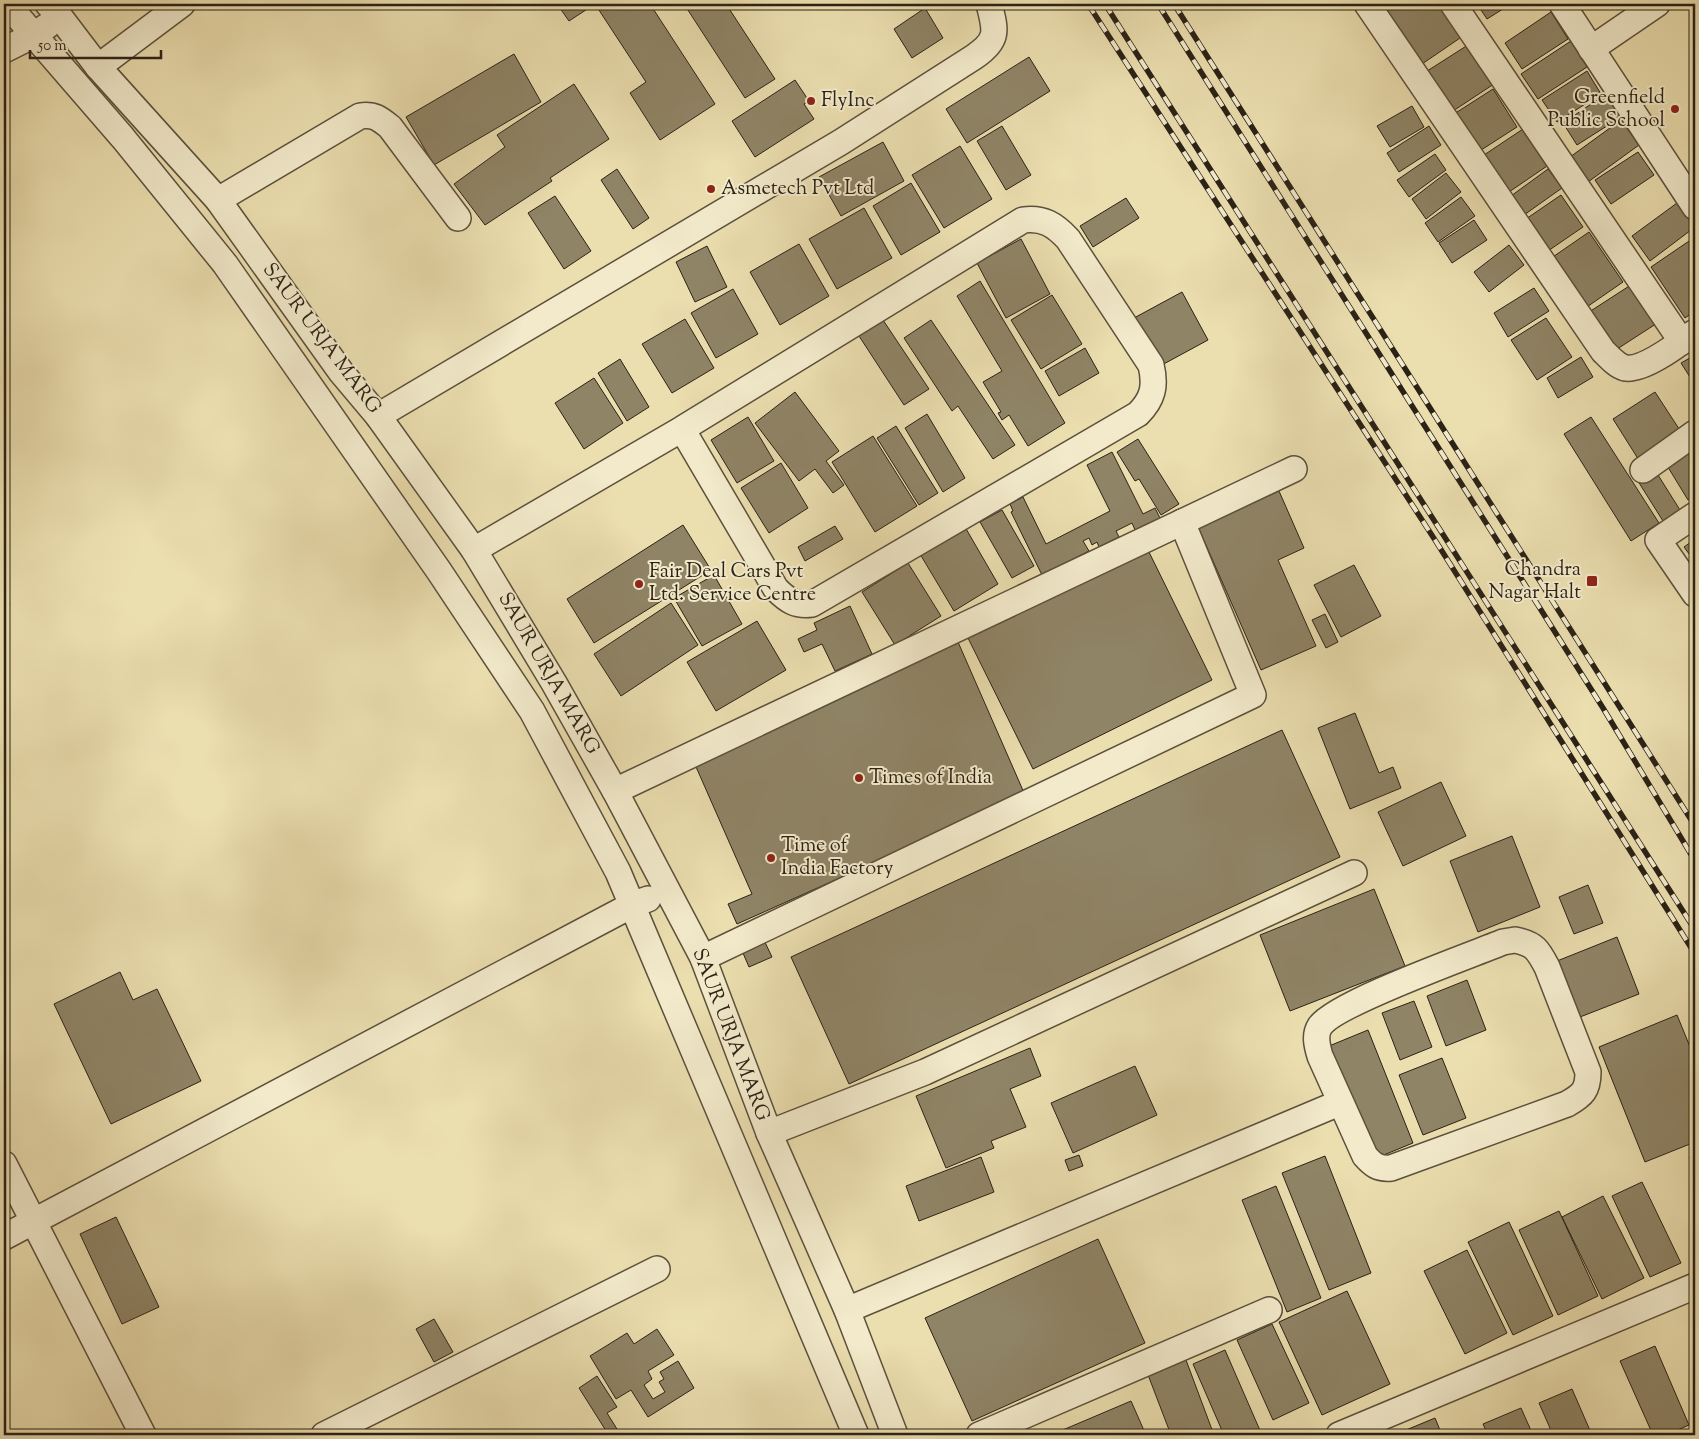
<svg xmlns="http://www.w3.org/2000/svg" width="1699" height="1439" viewBox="0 0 1699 1439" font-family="'Sorts Mill Goudy',serif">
  <rect width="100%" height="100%" fill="#ebdeaf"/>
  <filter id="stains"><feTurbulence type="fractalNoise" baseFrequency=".004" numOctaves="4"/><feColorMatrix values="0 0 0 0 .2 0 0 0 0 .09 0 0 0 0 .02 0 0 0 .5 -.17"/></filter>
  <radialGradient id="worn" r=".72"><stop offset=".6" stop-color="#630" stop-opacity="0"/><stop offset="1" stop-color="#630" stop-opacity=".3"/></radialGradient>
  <!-- building -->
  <g fill="#8f8466" stroke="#2b2216">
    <path d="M557,4h93l65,100 -55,36 -30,-47 16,-11 -51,-78 -26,17z"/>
    <path d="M684,4h42l49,75 -30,19z"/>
    <path d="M1381,4h61l21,32 -41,28z"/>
    <path d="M1477,4h34l-24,15z"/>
    <path d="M925,8l18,30 -31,20 -18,-29z"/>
    <path d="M1551,12l17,27 -46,30 -17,-26z"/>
    <path d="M1571,41l16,26 -49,32 -17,-25z"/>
    <path d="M1471,43l26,39 -47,31 -26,-40z"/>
    <path d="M514,54l27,48 -107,63 -28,-48z"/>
    <path d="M1029,57l21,34 -83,52 -21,-34z"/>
    <path d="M1587,71l14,23 -44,28 -15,-22z"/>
    <path d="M795,80l14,21 -5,3 10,15 -59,38 -23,-36z"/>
    <path d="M574,84l35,55 -59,39 2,3 -67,44 -31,-41 51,-37 -8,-12z"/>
    <path d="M1493,89l24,38 -39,25 -24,-38z"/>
    <path d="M1606,94l15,23 -44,28 -14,-22z"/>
    <path d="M1412,106l12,21 -34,20 -13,-21z"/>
    <path d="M1621,120l18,25 -51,37 -18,-25z"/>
    <path d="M1002,126l29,49 -25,15 -29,-49z"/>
    <path d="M1429,126l12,19 -42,27 -12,-19z"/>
    <path d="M1526,127l24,37 -41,28 -25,-37z"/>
    <path d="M883,142l21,39 -63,35 -22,-39z"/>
    <path d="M960,146l32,53 -48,29 -32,-53z"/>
    <path d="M1638,152l16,23 -43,29 -16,-24z"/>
    <path d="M1435,154l11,16 -37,27 -12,-17z"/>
    <path d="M617,169l32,49 -16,11 -32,-49z"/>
    <path d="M1548,169l14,19 -38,27 -13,-19z"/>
    <path d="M1446,173l15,19 -35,27 -14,-20z"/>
    <path d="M911,183l29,49 -39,23 -28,-49z"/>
    <path d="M1561,195l22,32 -38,26 -22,-32z"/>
    <path d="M555,196l36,55 -27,18 -36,-56z"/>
    <path d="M1461,197l14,19 -37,26 -13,-19z"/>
    <path d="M1126,198l13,20 -46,29 -13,-21z"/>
    <path d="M1677,203l18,24 -45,34 -18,-25z"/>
    <path d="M864,208l28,50 -55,31 -28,-50z"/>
    <path d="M1474,220l13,20 -35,23 -13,-20z"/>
    <path d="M1589,232l34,50 -42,29 -34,-50z"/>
    <path d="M1695,237v74l-10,7 -34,-51z"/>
    <path d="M1021,239l29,55 -44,24 -29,-55z"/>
    <path d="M799,244l30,52 -49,29 -30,-53z"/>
    <path d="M1509,245l15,20 -35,27 -15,-20z"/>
    <path d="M707,246l20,41 -32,15 -19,-40z"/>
    <path d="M980,281l85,142 -37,23 -19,-31 -7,5 -4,-7 3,-1 -18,-30 19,-11 -45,-75z"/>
    <path d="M1637,281l25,39 -51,33 -25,-39z"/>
    <path d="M1534,288l15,23 -41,26 -14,-24z"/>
    <path d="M733,289l25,45 -42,24 -25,-45z"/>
    <path d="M1182,292l26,48 -48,26 -26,-48z"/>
    <path d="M1052,295l30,49 -41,25 -30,-49z"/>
    <path d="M1546,318l26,39 -35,23 -26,-40z"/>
    <path d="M685,319l29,49 -42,25 -30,-49z"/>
    <path d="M883,320l46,69 -25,16 -45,-69z"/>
    <path d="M931,320l84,125 -22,14 -35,-53 -6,5 -48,-73z"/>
    <path d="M1085,348l14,25 -40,23 -14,-25z"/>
    <path d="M1695,355v30l-14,-22z"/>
    <path d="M1581,357l12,20 -35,21 -11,-20z"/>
    <path d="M620,359l29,48 -22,14 -29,-48z"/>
    <path d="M594,378l29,45 -39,26 -29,-46z"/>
    <path d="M795,392l44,59 -13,10 18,24 -11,8 -18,-24 -16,12 -44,-58z"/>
    <path d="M1655,392l30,46 -43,27 -29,-46z"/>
    <path d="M927,414l38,64 -22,14 -38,-64z"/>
    <path d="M748,417l26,44 -37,22 -26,-43z"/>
    <path d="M1591,417l68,106 -28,18 -67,-107z"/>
    <path d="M896,426l42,67 -19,12 -42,-67z"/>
    <path d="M873,436l44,70 -42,26 -43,-70z"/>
    <path d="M1695,438v57l-7,5 -25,-41z"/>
    <path d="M1138,439l41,65 -18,11 -22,-36 -4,2 -18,-29z"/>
    <path d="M1112,452l31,62 12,-6 6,12 -25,12 -4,-9 -16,8 3,6 -20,10 -2,-5 -5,3 -3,-7 -6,3 6,10 -47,24 -31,-63 2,-1 -3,-7 13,-7 23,47 64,-33 -23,-46z"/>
    <path d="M781,463l27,45 -39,25 -28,-45z"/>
    <path d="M1653,467l27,43 -17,11 -27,-43z"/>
    <path d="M1279,491l25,57 -26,12 38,86 -55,24 -63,-143z"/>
    <path d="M1002,510l32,56 -22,12 -32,-56z"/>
    <path d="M683,525l28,45 -117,73 -27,-44z"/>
    <path d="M835,526l8,13 -38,22 -7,-14z"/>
    <path d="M965,527l33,57 -44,27 -34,-57z"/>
    <path d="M1695,539v23l-11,-15z"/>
    <path d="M1146,546l66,134 -179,89 -66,-133z"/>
    <path d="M908,563l33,53 -46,29 -33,-53z"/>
    <path d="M1354,565l27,51 -40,21 -27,-52z"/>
    <path d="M714,575l28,49 -40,22 -28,-48z"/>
    <path d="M4,592l6,13 -6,3z"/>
    <path d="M671,603l27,42 -77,51 -27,-42z"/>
    <path d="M850,606l22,48 -37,17 -13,-27 -18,8 -6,-13 19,-9 -3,-7z"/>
    <path d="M1325,614l13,28 -12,6 -14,-28z"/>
    <path d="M757,621l29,49 -70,41 -29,-49z"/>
    <path d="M958,642l67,153 -288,129 -9,-20 24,-10 -59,-134z"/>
    <path d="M1355,713l24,60 14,-6 8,21 -51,21 -32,-81z"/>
    <path d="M1282,730l58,127 -491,227 -58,-127z"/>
    <path d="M1441,782l25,54 -63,30 -25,-54z"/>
    <path d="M1512,836l28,71 -62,25 -28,-71z"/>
    <path d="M1588,885l15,38 -29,11 -15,-37z"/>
    <path d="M1374,889l31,77 -115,45 -30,-76z"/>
    <path d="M762,936l10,21 -23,10 -9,-21z"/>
    <path d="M1617,937l22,57 -59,23 -23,-56z"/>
    <path d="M120,972l13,28 24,-11 44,92 -90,43 -57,-120z"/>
    <path d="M1467,980l19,50 -40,16 -19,-50z"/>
    <path d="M1414,1001l18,46 -32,13 -18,-47z"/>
    <path d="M1677,1015l18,44v83l-50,20 -46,-115z"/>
    <path d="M1368,1030l45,113 -39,16 -45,-113z"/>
    <path d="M1030,1048l11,28 -31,13 16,38 -35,14 3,7 -48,20 -30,-72z"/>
    <path d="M1442,1058l24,60 -43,17 -24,-60z"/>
    <path d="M1135,1066l22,49 -84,38 -22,-50z"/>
    <path d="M1079,1155l4,11 -14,5 -4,-11z"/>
    <path d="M1695,1155v16l-6,-14z"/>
    <path d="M1325,1156l46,117 -42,17 -47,-117z"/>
    <path d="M981,1157l13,35 -75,29 -13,-35z"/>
    <path d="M1642,1182l39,81 -31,14 -38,-81z"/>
    <path d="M1276,1186l45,112 -34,14 -45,-112z"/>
    <path d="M1603,1196l41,82 -42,21 -40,-82z"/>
    <path d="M1559,1211l39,85 -40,19 -39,-85z"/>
    <path d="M116,1217l43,90 -37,17 -42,-90z"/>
    <path d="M1509,1222l44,94 -40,19 -45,-93z"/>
    <path d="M1098,1239l47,104 -173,78 -47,-103z"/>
    <path d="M1467,1250l40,83 -42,21 -41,-83z"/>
    <path d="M1347,1291l43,93 -68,31 -43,-93z"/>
    <path d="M434,1319l19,33 -19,10 -18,-33z"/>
    <path d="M1695,1323v15l-5,-12z"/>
    <path d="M1272,1324l37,79 -36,17 -36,-80z"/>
    <path d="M657,1329l17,26 -26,16 4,8 -8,6 9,14 12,-7 -6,-10 5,-3 -4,-7 18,-11 16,27 -46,29 -17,-27 -15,9 -26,-43 37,-23 7,11z"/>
    <path d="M1655,1346l34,79 -23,10h-13l-33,-74z"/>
    <path d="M1225,1350l37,85h-38l-31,-71z"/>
    <path d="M1183,1352l31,83h-43l-26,-68z"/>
    <path d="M597,1376l20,31 -10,6 10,16 -9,5 -29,-46z"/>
    <path d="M1572,1389l20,46h-39l-14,-32z"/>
    <path d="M1131,1401l15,34h-95z"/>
    <path d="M1521,1408l12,27h-45l-5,-11z"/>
    <path d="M1435,1418l7,17h-48z"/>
  </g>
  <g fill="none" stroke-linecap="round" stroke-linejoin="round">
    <!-- minor casing -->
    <g stroke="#5b513c" stroke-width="28">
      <g id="minor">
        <path d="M7,4l116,134 102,126 214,307 93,140 86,161 238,563"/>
        <path d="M48,4l12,13 38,50 120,133 123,172 37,44 96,134 80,133 61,108 88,167 66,175 78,177 48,125"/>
        <path d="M1367,4l236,347c6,6 14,15 22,17 19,3 55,-25 70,-36"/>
        <path d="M1453,4l229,338"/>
        <path d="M1562,4l133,203"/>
        <path d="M1591,49l66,-45"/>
        <path d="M4,50l30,-15 13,-9"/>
        <path d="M98,67l84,-63"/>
        <path d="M218,200l142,-84c14,-2 19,2 30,11l68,91"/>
        <path d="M378,416l463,-274 133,-85c25,-17 22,-26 15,-53"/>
        <path d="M1643,470l52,-37"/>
        <path d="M1695,515l-37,25 37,54"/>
        <path d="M474,550l208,-121 341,-209c20,-3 32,5 45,19l83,126c5,21 2,34 -13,49l-326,190c-16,2 -24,-3 -36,-15l-94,-160"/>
        <path d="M615,791l679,-322"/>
        <path d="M1515,940c20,4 23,10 32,27l41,105c0,18 -5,23 -21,32l-176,64c-13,1 -18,-3 -26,-12l-45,-100c-3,-10 -6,-21 0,-30 16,-23 149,-70 183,-84z"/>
        <path d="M703,958l550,-263 -71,-173"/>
        <path d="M769,1133l156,-61 429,-199"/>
        <path d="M4,1164l139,271"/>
        <path d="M4,1237l628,-332 16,-6"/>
        <path d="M847,1310l492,-207"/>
        <path d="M324,1435l333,-166"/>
        <path d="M979,1435l290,-125"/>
        <path d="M1339,1435l356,-149"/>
      </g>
    </g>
    <!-- minor -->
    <use href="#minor" stroke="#f2eacb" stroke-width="25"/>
    <!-- rail casing -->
    <g stroke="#2b2216" stroke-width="5.5">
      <g id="rail">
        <path d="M1088,4l347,536 260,414"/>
        <path d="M1105,4l590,926"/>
        <path d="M1158,4l445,704 92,153"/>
        <path d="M1174,4l521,822"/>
      </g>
    </g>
    <!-- rail -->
    <use href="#rail" stroke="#f2eacb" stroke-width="4" stroke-dasharray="11" stroke-linecap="butt"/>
  </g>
  <!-- markers -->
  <g fill="#8f2418" stroke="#f2eacb" stroke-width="2">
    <circle cx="811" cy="101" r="5"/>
    <circle cx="1675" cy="109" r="5"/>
    <circle cx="711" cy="189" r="5"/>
    <rect x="1586" y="575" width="12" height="12" rx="2.5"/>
    <circle cx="639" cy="584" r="5"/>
    <circle cx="859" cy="778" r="5"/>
    <circle cx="771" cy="858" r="5"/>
  </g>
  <g text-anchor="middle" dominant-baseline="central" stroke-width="4" stroke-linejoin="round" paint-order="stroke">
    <!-- poi labels -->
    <g font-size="20" fill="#2b2216" stroke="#f2eacb" text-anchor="start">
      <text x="1665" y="98" text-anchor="end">Greenfield<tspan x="1665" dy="23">Public School</tspan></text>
      <text x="821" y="101">FlyInc</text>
      <text x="721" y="189">Asmetech Pvt Ltd</text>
      <text x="1581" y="570" text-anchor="end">Chandra<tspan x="1581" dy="23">Nagar Halt</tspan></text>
      <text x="649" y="572">Fair Deal Cars Pvt<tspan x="649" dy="23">Ltd. Service Centre</tspan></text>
      <text x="869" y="778">Times of India</text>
      <text x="781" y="846">Time of<tspan x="781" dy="23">India Factory</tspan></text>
    </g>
    <!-- street labels -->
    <g font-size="20" fill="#2b2216" stroke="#f2eacb">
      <text transform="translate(321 339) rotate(53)">SAUR URJA MARG</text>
      <text transform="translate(548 674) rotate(60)">SAUR URJA MARG</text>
      <text transform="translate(730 1035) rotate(69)">SAUR URJA MARG</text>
    </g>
  </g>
  <!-- margin -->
  <rect width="1699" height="1439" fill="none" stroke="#ebdeaf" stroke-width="20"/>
  <rect x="5" y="5" width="1689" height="1429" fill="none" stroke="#2b2216" stroke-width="2.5"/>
  <rect x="10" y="10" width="1679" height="1419" fill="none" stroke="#2b2216"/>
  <!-- scale -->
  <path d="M30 50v8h131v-8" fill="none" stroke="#2b2216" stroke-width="2.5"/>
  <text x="38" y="50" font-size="15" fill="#2b2216" stroke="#f2eacb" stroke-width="4" paint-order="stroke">50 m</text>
  <rect width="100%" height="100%" filter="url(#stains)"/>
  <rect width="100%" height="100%" fill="url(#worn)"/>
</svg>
